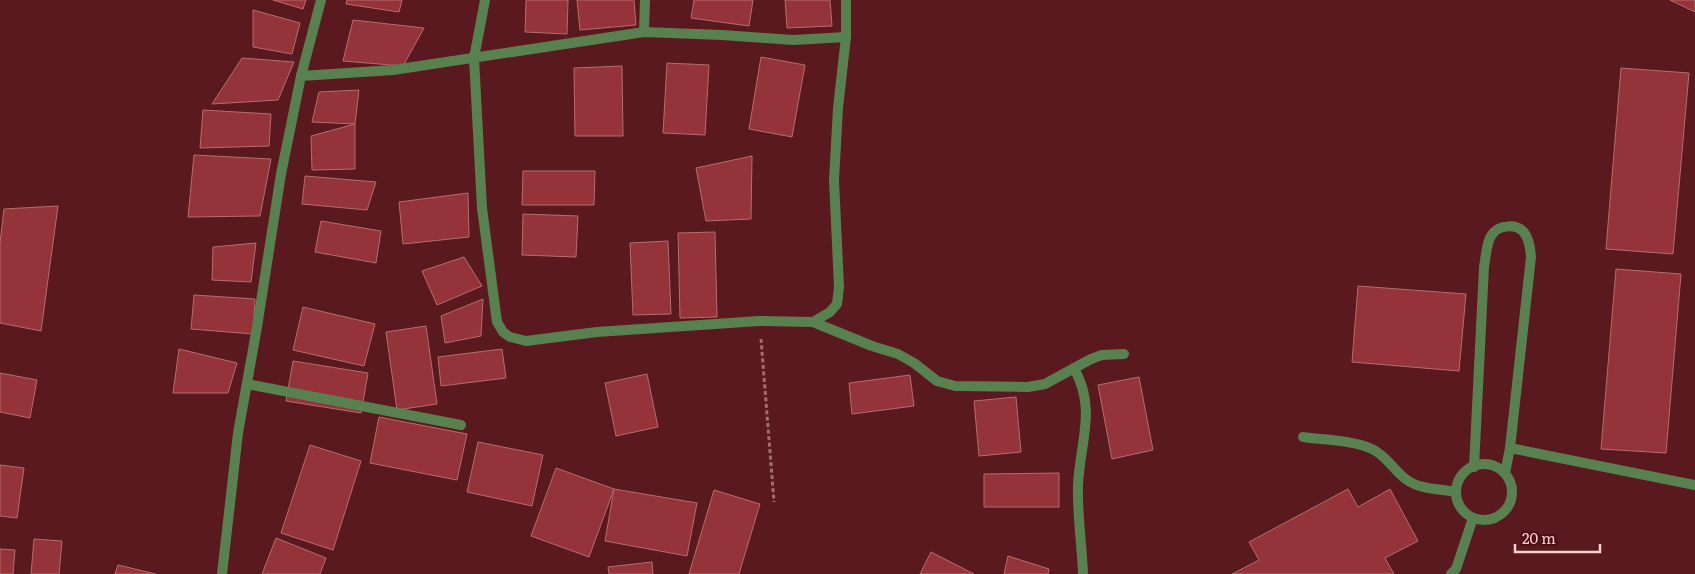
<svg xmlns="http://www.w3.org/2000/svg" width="1695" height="574" viewBox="0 0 1695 574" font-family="Literata,serif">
  <rect width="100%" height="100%" fill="#59191e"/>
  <!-- building -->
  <g fill="#94333a" stroke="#b66d6d">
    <path d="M273,0h33l-3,9z"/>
    <path d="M347,0h55l-3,12 -53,-8z"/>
    <path d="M526,0h42l-1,34 -42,-2z"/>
    <path d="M577,0h57l2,25 -56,5z"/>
    <path d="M694,0h59l-4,26 -58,-8z"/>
    <path d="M785,0h45l2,26 -45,2z"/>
    <path d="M1670,0h25v12z"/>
    <path d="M253,10l47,13 -8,31 -39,-7z"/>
    <path d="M353,20l71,8 -21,38 -60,-5z"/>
    <path d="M761,57l44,8 -13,72 -43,-8z"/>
    <path d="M242,58l52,4 -16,38 -66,4z"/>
    <path d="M667,63l42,2 -4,70 -42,-2z"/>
    <path d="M622,66l1,70h-48l-1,-68z"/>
    <path d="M1621,68l68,5 -16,181 -67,-5z"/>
    <path d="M359,90l-4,34 -43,-2 7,-30z"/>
    <path d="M203,110l68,4 -2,32 -69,2z"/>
    <path d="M355,124v45l-43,1 -1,-34z"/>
    <path d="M194,155l77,4 -11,57 -72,1z"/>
    <path d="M752,156l-1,63 -45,2 -10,-53z"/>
    <path d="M523,171h72l-1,34h-72z"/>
    <path d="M305,176l71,6 -9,28 -65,-6z"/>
    <path d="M468,193l1,44 -66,7 -4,-42z"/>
    <path d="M58,206l-17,125 -41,-8v-80l4,-34z"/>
    <path d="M523,214l55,2 -2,41 -54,-2z"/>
    <path d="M321,221l60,10 -5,32 -61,-11z"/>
    <path d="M715,232l2,85 -37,1 -2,-85z"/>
    <path d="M668,241l3,73 -38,1 -3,-72z"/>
    <path d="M256,243l-5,39 -39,-2 1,-33z"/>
    <path d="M464,257l18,29 -45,19 -15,-34z"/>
    <path d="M1616,269l65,5 -15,179 -65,-4z"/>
    <path d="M1358,286l108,8 -7,77 -107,-9z"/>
    <path d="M194,295l61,4 -2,35 -62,-5z"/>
    <path d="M483,299l-2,37 -36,7 -4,-27z"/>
    <path d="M303,307l72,17 -11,42 -71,-16z"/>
    <path d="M426,326l11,78 -40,6 -11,-78z"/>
    <path d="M179,349l58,14 -9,30h-55z"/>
    <path d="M502,349l4,29 -65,8 -3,-29z"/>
    <path d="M293,361l75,12 -7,40 -75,-12z"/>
    <path d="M0,373l37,7 -7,38 -30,-6z"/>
    <path d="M647,374l11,53 -42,9 -11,-53z"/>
    <path d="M910,375l4,31 -62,8 -3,-31z"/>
    <path d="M1139,377l14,73 -41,9 -14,-74z"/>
    <path d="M1016,397l5,55 -42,4 -5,-55z"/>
    <path d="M379,417l88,17 -10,46 -87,-17z"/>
    <path d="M478,442l65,13 -11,51 -65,-14z"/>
    <path d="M310,445l51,16 -28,89 -52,-17z"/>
    <path d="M0,465l24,3 -7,50 -17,-2z"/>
    <path d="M556,468l58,21 -25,68 -58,-21z"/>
    <path d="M1059,473v34h-75v-33z"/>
    <path d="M614,489l83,14 -10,53 -82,-15z"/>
    <path d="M1348,489l10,18 32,-18 28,52 -33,17 9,16h-162l27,-14 -10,-18z"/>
    <path d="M714,490l46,14 -21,70h-50z"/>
    <path d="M276,538l50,20 -6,16h-58z"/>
    <path d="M34,539l28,2 -3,33h-28z"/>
    <path d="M0,549l15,1 -2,24h-13z"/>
    <path d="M931,552l43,22h-54z"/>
    <path d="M1008,556l41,13 -1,5h-44z"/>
    <path d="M652,562l1,12h-44l-1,-7z"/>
    <path d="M118,565l38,9h-41z"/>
  </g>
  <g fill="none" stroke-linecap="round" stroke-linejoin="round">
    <!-- path -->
    <path stroke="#a36d6f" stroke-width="3" stroke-dasharray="4 2.5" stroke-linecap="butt" d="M761,339l13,163"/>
    <!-- service -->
    <path stroke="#59804f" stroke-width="10" d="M1510,448l185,37"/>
    <!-- minor -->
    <g stroke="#59804f" stroke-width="10">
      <path d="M485,0l-11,58 8,150 15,114 6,10 7,5 16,4 71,-9 162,-11 54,1 17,-10 7,-8 2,-17 -5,-107 4,-72 8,-71v-37"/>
      <path d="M644,32l1,-32"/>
      <path d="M301,76l20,-76"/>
      <path d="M813,322l59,24 26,8 16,9 23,18 18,5 73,1 17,-3 46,-25 11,-4 22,-1"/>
      <path d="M1074,368c23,42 6,73 4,117 -1,29 4,60 5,89"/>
      <path d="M247,384l214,41"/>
      <path d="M1303,437c22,3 49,3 69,12 15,7 22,22 35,31 14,10 34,9 49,12"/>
      <circle cx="1484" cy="492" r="28"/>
      <path d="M1474,467l10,-200c2,-10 2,-23 7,-31 7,-12 27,-13 34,-2 5,7 5,15 6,23l-21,191 -5,25"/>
      <path d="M222,574l16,-141 19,-106 24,-153 20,-98 92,-6 251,-38 78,3 71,5 53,-3"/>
      <path d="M1451,574l5,-5 17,-51"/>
    </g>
  </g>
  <!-- scale -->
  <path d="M1515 544v8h85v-8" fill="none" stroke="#fbd1d0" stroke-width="2.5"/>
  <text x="1522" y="544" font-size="15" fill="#fbd1d0" stroke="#4d0d15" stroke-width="4" paint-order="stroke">20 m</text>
</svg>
